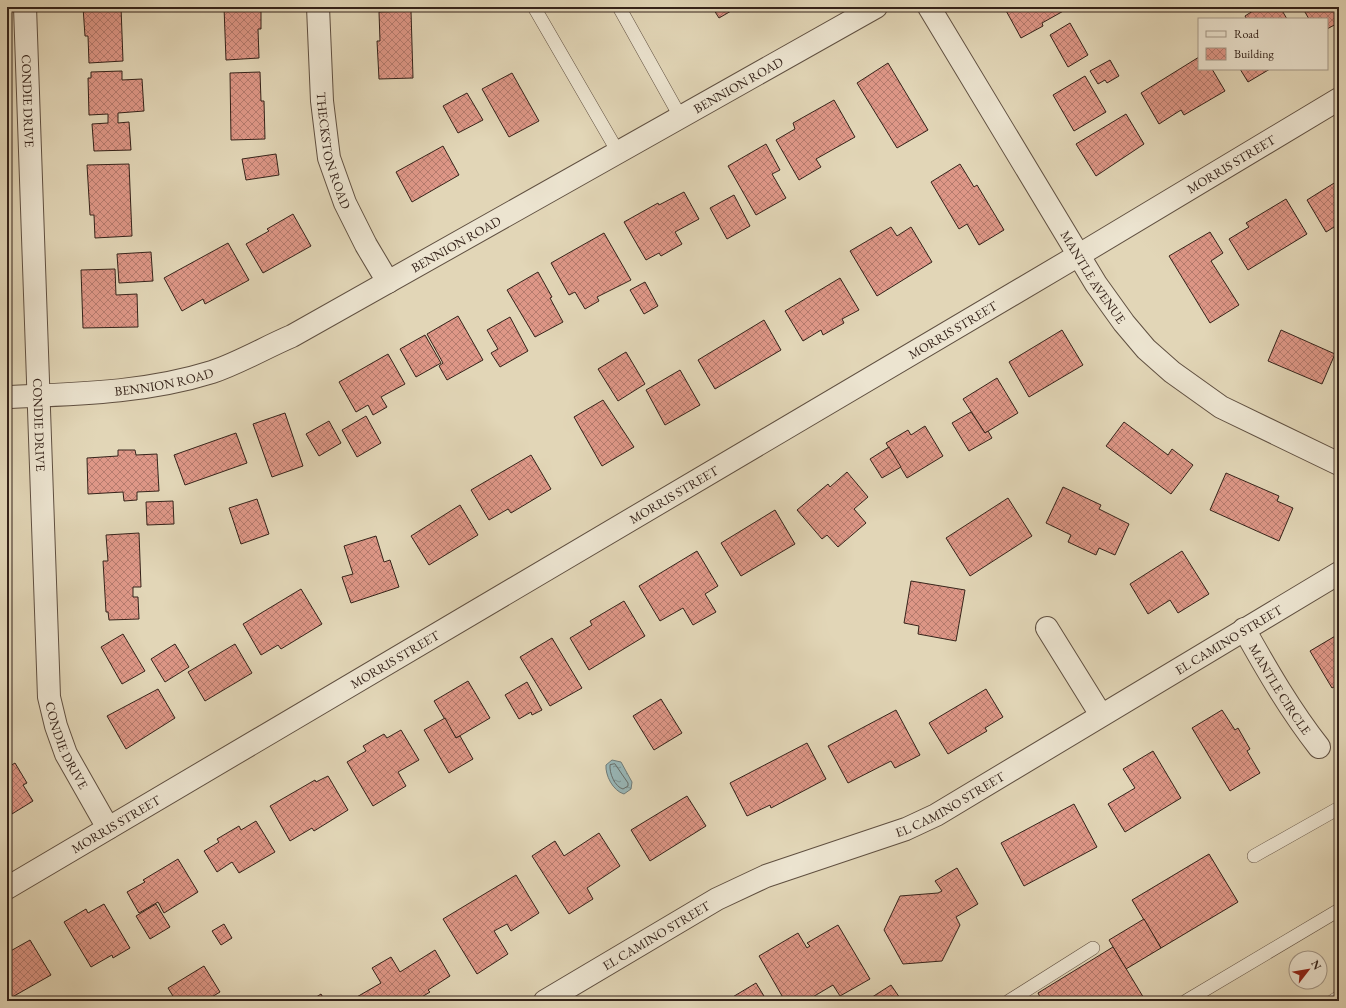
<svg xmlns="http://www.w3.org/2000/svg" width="1346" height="1008" viewBox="0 0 1346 1008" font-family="'EB Garamond',serif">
  <defs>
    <pattern id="water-ripples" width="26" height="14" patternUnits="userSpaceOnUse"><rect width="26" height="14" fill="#98b7b8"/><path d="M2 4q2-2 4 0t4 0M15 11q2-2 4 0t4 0" fill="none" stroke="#7d9495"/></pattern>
    <pattern id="building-cross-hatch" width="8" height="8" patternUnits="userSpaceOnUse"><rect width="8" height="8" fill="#de9787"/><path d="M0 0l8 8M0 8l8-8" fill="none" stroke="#b57b6e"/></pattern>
  </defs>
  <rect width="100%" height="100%" fill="#e2d6b7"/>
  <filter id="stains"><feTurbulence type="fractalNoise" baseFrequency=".005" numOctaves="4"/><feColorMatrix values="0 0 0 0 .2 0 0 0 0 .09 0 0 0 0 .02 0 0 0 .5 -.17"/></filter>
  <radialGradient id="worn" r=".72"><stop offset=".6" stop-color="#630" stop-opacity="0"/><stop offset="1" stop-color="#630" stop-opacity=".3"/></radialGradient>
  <!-- water -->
  <path fill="url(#water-ripples)" stroke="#707c79" d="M612,760l9,2 11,20 -1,7 -7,5c-11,-3 -19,-19 -18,-29z"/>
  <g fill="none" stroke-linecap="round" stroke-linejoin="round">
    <!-- shore -->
    <path stroke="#666d69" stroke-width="1" d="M615,764l13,19v3l-5,3c-8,-2 -14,-16 -13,-24z"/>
  </g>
  <!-- building -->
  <g fill="url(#building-cross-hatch)" stroke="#35231a">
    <path d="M83,7h38l2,54 -34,2 -1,-27h-3z"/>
    <path d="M224,7h37v22h-3l1,29 -33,2z"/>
    <path d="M712,7h26l-19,11z"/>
    <path d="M1004,7h62l1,2 -25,14 1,3 -22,12z"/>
    <path d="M1259,7h21l7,12h-43l2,-1 -1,-2z"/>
    <path d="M1302,7h37v18l-1,-2 -11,6v-10h-18z"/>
    <path d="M411,11l2,67 -34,1 -2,-38h3l-1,-29z"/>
    <path d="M1070,23l18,32 -20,12 -18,-32z"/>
    <path d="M1199,57v12h13l13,22 -41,24 -3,-5 -22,14 -18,-31z"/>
    <path d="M1110,60l9,16 -12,7 -2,-3 -7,4 -8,-13z"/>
    <path d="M888,63l40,67 -31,18 -40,-65z"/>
    <path d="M1240,69h30l-22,13z"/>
    <path d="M122,71v9l20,-1 2,32 -26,2v10l11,-1 2,28 -37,1 -2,-27 16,-1v-9l-19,1 -1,-37h3v-6z"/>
    <path d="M260,72l1,29h3l1,38 -34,1 -1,-67z"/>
    <path d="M512,73l27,48 -30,16 -27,-48z"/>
    <path d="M1085,76l21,36 -32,19 -21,-36z"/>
    <path d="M467,93l16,27 -25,13 -15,-27z"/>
    <path d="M834,100l21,37 -39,22 5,8 -22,13 -23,-40 19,-11 -2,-6z"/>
    <path d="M1126,114l18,30 -48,32 -20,-32z"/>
    <path d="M766,144l14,26 -8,4 14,24 -30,17 -28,-49z"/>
    <path d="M443,146l16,29 -47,27 -16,-30z"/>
    <path d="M276,154l3,21 -33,5 -4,-21z"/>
    <path d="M129,164l3,72 -37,2 -1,-23h-4l-3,-50z"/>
    <path d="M960,164l14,23 3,-2 27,45 -25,15 -12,-21 -8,5 -28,-47z"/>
    <path d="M1339,180v44l-13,8 -19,-32z"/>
    <path d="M684,192l15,27 -24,13 7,12 -21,12 -2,-3 -13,7 -22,-38 34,-19 1,2z"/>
    <path d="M734,195l16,31 -23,13 -17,-31z"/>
    <path d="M1286,199l21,35 -59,36 -19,-31 20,-12 -3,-4z"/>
    <path d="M293,214l18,32 -48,27 -17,-29 23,-13 -2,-2z"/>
    <path d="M891,227l6,9 14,-9 21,35 -55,34 -27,-45z"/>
    <path d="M1210,232l13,21 -12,8 28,44 -29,18 -41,-67z"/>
    <path d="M604,233l27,47 -34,17 2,4 -14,8 -10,-17 -6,3 -18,-32z"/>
    <path d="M228,243l21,37 -44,24 -2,-5 -21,12 -18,-33z"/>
    <path d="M151,252l2,29 -34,2 -2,-29z"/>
    <path d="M115,269l1,26 21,-1 1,33 -55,1 -2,-58z"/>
    <path d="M538,272l14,25 -2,1 13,24 -28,15 -28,-47z"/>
    <path d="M840,278l19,32 -17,9 2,4 -21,12 -2,-5 -18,11 -18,-30z"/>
    <path d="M645,282l13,24 -14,8 -14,-24z"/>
    <path d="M458,316l25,44 -36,20 -8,-14 4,-3 -16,-29z"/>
    <path d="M510,317l18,34 -28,16 -9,-14 7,-4 -11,-19z"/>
    <path d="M764,320l17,30 -66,39 -17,-29z"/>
    <path d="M1062,330l21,35 -54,32 -20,-35z"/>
    <path d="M1281,330l54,24 -13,30 -54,-23z"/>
    <path d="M425,335l16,28 -25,14 -16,-28z"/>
    <path d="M626,352l19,32 -27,17 -20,-32z"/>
    <path d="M388,354l17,30 -24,13 6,10 -14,8 -5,-10 -12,7 -17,-30z"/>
    <path d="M680,370l20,35 -35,20 -19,-35z"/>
    <path d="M997,378l21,35 -33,20 -22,-34z"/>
    <path d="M603,400l31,47 -32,19 -28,-49z"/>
    <path d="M971,412l14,21 3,-2 4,7 -23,13 -17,-28z"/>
    <path d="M285,413l18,53 -31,11 -19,-53z"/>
    <path d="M366,416l15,27 -24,14 -15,-27z"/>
    <path d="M329,421l12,22 -22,13 -13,-22z"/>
    <path d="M1124,422l44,33 4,-6 21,16 -22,29 -65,-48z"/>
    <path d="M925,426l18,30 -36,22 -21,-35 22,-13 3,5z"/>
    <path d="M236,433l11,30 -62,22 -11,-30z"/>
    <path d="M889,447l12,20 -19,11 -12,-19z"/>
    <path d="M118,450h17l1,5 21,-1 2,37 -22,1v8l-13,1 -1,-9 -35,2 -1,-36 31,-2z"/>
    <path d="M531,455l20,34 -40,24 -3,-4 -19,11 -18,-30z"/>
    <path d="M847,472l21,25 -14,12 12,14 -28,24 -11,-12 -5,4 -25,-29 31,-26 2,3z"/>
    <path d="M1226,473l53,23 -2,5 16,7 -14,33 -69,-31z"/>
    <path d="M1063,487l38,18 -2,4 30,15 -14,31 -16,-7 -3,7 -28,-13 3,-7 -25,-12z"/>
    <path d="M1008,498l24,38 -62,40 -24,-38z"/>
    <path d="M257,499l12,35 -28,10 -12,-36z"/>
    <path d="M173,501l1,23 -27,1 -1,-23z"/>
    <path d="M460,505l18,30 -49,30 -18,-29z"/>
    <path d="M775,510l20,34 -54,32 -20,-33z"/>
    <path d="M139,533l2,54h-8v10h5l1,22 -30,1 -1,-8h-2l-3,-51h5l-2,-26z"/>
    <path d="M376,536l8,26 6,-2 9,27 -48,16 -9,-26 11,-3 -9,-28z"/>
    <path d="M697,551l21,35 -13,8 11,18 -23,13 -10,-17 -23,13 -21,-35z"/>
    <path d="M1182,551l27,43 -31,19 -8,-13 -22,14 -18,-30z"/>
    <path d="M911,581l54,9 -9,51 -38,-7 1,-8 -15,-3z"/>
    <path d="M301,589l21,35 -41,25 -3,-4 -17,10 -18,-31z"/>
    <path d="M624,601l21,35 -56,34 -19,-32 22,-13 -2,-4z"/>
    <path d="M123,634l22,37 -23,13 -21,-37z"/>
    <path d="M1337,635l2,2v47l-7,4 -22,-37z"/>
    <path d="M552,638l30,50 -32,18 -30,-49z"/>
    <path d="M175,644l14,23 -24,15 -14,-23z"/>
    <path d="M235,644l17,29 -47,28 -17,-29z"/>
    <path d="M468,681l22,37 -34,20 -22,-37z"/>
    <path d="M527,682l15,28 -10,5 -1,-3 -12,7 -14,-24z"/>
    <path d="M158,689l17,29 -49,31 -19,-33z"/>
    <path d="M986,689l17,28 -18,11 2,3 -39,23 -19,-31z"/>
    <path d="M661,699l21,34 -28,17 -21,-34z"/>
    <path d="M896,710l24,45 -25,13 -4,-7 -43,22 -20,-37z"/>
    <path d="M1222,710l13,20 3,-2 12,21 -3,2 13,22 -30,18 -38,-63z"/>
    <path d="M445,718l11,20 4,-2 13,23 -24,14 -25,-43z"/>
    <path d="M401,730l18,30 -21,12 8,14 -33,20 -26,-44 19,-11 -3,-5 21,-12 3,4z"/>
    <path d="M807,743l19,36 -55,29 -1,-3 -23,11 -17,-33z"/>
    <path d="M1153,751l28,47 -56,34 -17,-28 27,-16 -12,-19z"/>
    <path d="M7,761l3,5 5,-3 12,20 -4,2 10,16 -26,16z"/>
    <path d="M328,776l20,34 -34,21 -2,-3 -22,13 -20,-35 45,-26 1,2z"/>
    <path d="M687,796l19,30 -56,35 -19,-31z"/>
    <path d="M1074,804l23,43 -73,39 -23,-43z"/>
    <path d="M256,821l19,31 -36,21 -7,-11 -15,10 -13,-21 15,-9 -2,-3 22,-13 2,4z"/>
    <path d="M599,833l21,33 -33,22 6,11 -24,15 -37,-58 23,-15 9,15z"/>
    <path d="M1209,854l29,48 -77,46 -29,-48z"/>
    <path d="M178,859l20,33 -34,21 -6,-11 -19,11 -12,-21 18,-10 -2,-2z"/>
    <path d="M957,868l21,36 -22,13 4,8 -18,36 -39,3 -19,-34 16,-34 38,-3 4,-2 -7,-10z"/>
    <path d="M516,875l23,38 -28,18 -4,-7 -13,7 14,23 -31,20 -34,-55z"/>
    <path d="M104,904l26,44 -17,10 -1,-3 -21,12 -27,-45 22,-13 2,4z"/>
    <path d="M156,904l14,23 -20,12 -14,-23z"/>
    <path d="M1144,919l17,29 -35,21 -17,-29z"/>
    <path d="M224,924l8,14 -11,7 -9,-14z"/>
    <path d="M838,925l32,54 -30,17 -7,-11 -27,16h-21l-26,-45 39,-23 9,15 3,-2 -3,-3z"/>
    <path d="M30,940l21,35 -44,25v-47z"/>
    <path d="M1113,947l32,53 -103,1 -4,-8z"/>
    <path d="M435,950l15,26 -22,14 2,2 -10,6 2,3h-65l-2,-3 26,-15 -9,-15 19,-11 9,15z"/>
    <path d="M204,966l16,26 -15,9h-29l-8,-13z"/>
    <path d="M756,983l11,18h-41z"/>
    <path d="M891,985l11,16h-36z"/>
    <path d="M321,994l4,7h-15z"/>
  </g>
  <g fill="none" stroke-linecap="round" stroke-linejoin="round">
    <!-- lane casing -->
    <g stroke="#605041" stroke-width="14">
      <g id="lane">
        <path d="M534,7l84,145"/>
        <path d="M619,7l62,111"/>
        <path d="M1254,856l85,-48"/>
        <path d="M1009,1001l84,-53"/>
        <path d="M1186,1001l153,-91"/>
        <path d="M1333,1001l6,-4"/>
      </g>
    </g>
    <!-- street casing -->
    <g stroke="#605041" stroke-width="24">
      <g id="street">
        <path id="s1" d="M25,7l24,690 7,29 10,28 42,74"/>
        <path id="s2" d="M318,7l4,94 7,57 16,45 21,42 22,37"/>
        <path id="s3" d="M929,7l167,277 28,39 22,26 26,23 49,35 118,57"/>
        <path id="s4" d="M7,397c69,-3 138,-4 205,-25 27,-9 54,-25 80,-36l584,-329"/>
        <path d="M1047,628l54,87"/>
        <path id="s5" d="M1244,629c23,41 46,81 75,118"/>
        <path id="s6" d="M7,888l1072,-633 260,-156"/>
        <path id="s7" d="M545,1001l172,-102 49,-23 140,-47 30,-14 403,-242"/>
      </g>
    </g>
    <!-- lane -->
    <use href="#lane" stroke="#ece4d0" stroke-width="13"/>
    <!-- street -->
    <use href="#street" stroke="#ece4d0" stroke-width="22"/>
  </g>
  <g text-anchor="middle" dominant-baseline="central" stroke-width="4" stroke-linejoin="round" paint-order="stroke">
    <!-- street labels -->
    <g font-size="13" fill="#35231a" stroke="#ece4d0">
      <text stroke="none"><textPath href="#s4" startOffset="807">BENNION ROAD</textPath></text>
      <text stroke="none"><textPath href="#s1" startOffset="94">CONDIE DRIVE</textPath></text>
      <text stroke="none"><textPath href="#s2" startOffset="145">THECKSTON ROAD</textPath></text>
      <text stroke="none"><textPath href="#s6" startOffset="1422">MORRIS STREET</textPath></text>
      <text stroke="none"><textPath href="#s4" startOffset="483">BENNION ROAD</textPath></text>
      <text stroke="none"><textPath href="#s3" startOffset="316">MANTLE AVENUE</textPath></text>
      <text stroke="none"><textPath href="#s6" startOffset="1098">MORRIS STREET</textPath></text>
      <text stroke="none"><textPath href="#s4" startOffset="158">BENNION ROAD</textPath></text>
      <text stroke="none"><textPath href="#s1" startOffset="418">CONDIE DRIVE</textPath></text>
      <text stroke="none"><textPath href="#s6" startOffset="774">MORRIS STREET</textPath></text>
      <text stroke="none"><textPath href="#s7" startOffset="776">EL CAMINO STREET</textPath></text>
      <text stroke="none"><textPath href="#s6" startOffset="450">MORRIS STREET</textPath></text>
      <text stroke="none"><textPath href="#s5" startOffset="70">MANTLE CIRCLE</textPath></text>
      <text stroke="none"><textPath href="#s1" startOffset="742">CONDIE DRIVE</textPath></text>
      <text stroke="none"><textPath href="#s7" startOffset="452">EL CAMINO STREET</textPath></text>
      <text stroke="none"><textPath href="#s6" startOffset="126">MORRIS STREET</textPath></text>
      <text stroke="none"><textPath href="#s7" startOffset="129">EL CAMINO STREET</textPath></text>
    </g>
  </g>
  <!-- margin -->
  <rect width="1346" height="1008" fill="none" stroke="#e2d6b7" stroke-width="24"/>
  <rect x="8" y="8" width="1330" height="992" fill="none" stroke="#35231a" stroke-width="2"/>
  <rect x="12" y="12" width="1322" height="984" fill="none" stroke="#35231a"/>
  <!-- legend -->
  <rect x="1198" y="18" width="130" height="52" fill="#ece4d0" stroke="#a39787"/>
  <rect x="1206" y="31" width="20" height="6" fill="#ece4d0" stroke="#a39787"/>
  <text x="1234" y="38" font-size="12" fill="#35231a">Road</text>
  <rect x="1206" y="48" width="20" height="12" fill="url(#building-cross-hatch)" stroke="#a39787"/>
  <text x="1234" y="58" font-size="12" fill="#35231a">Building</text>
  <!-- north arrow -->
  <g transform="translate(1308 970) rotate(59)"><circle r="19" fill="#ece4d0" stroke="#a39787"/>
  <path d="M0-3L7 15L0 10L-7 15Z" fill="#8f2418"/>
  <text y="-6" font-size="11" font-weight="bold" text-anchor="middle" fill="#35231a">N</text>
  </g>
  <rect width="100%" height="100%" filter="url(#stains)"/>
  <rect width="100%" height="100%" fill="url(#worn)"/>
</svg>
